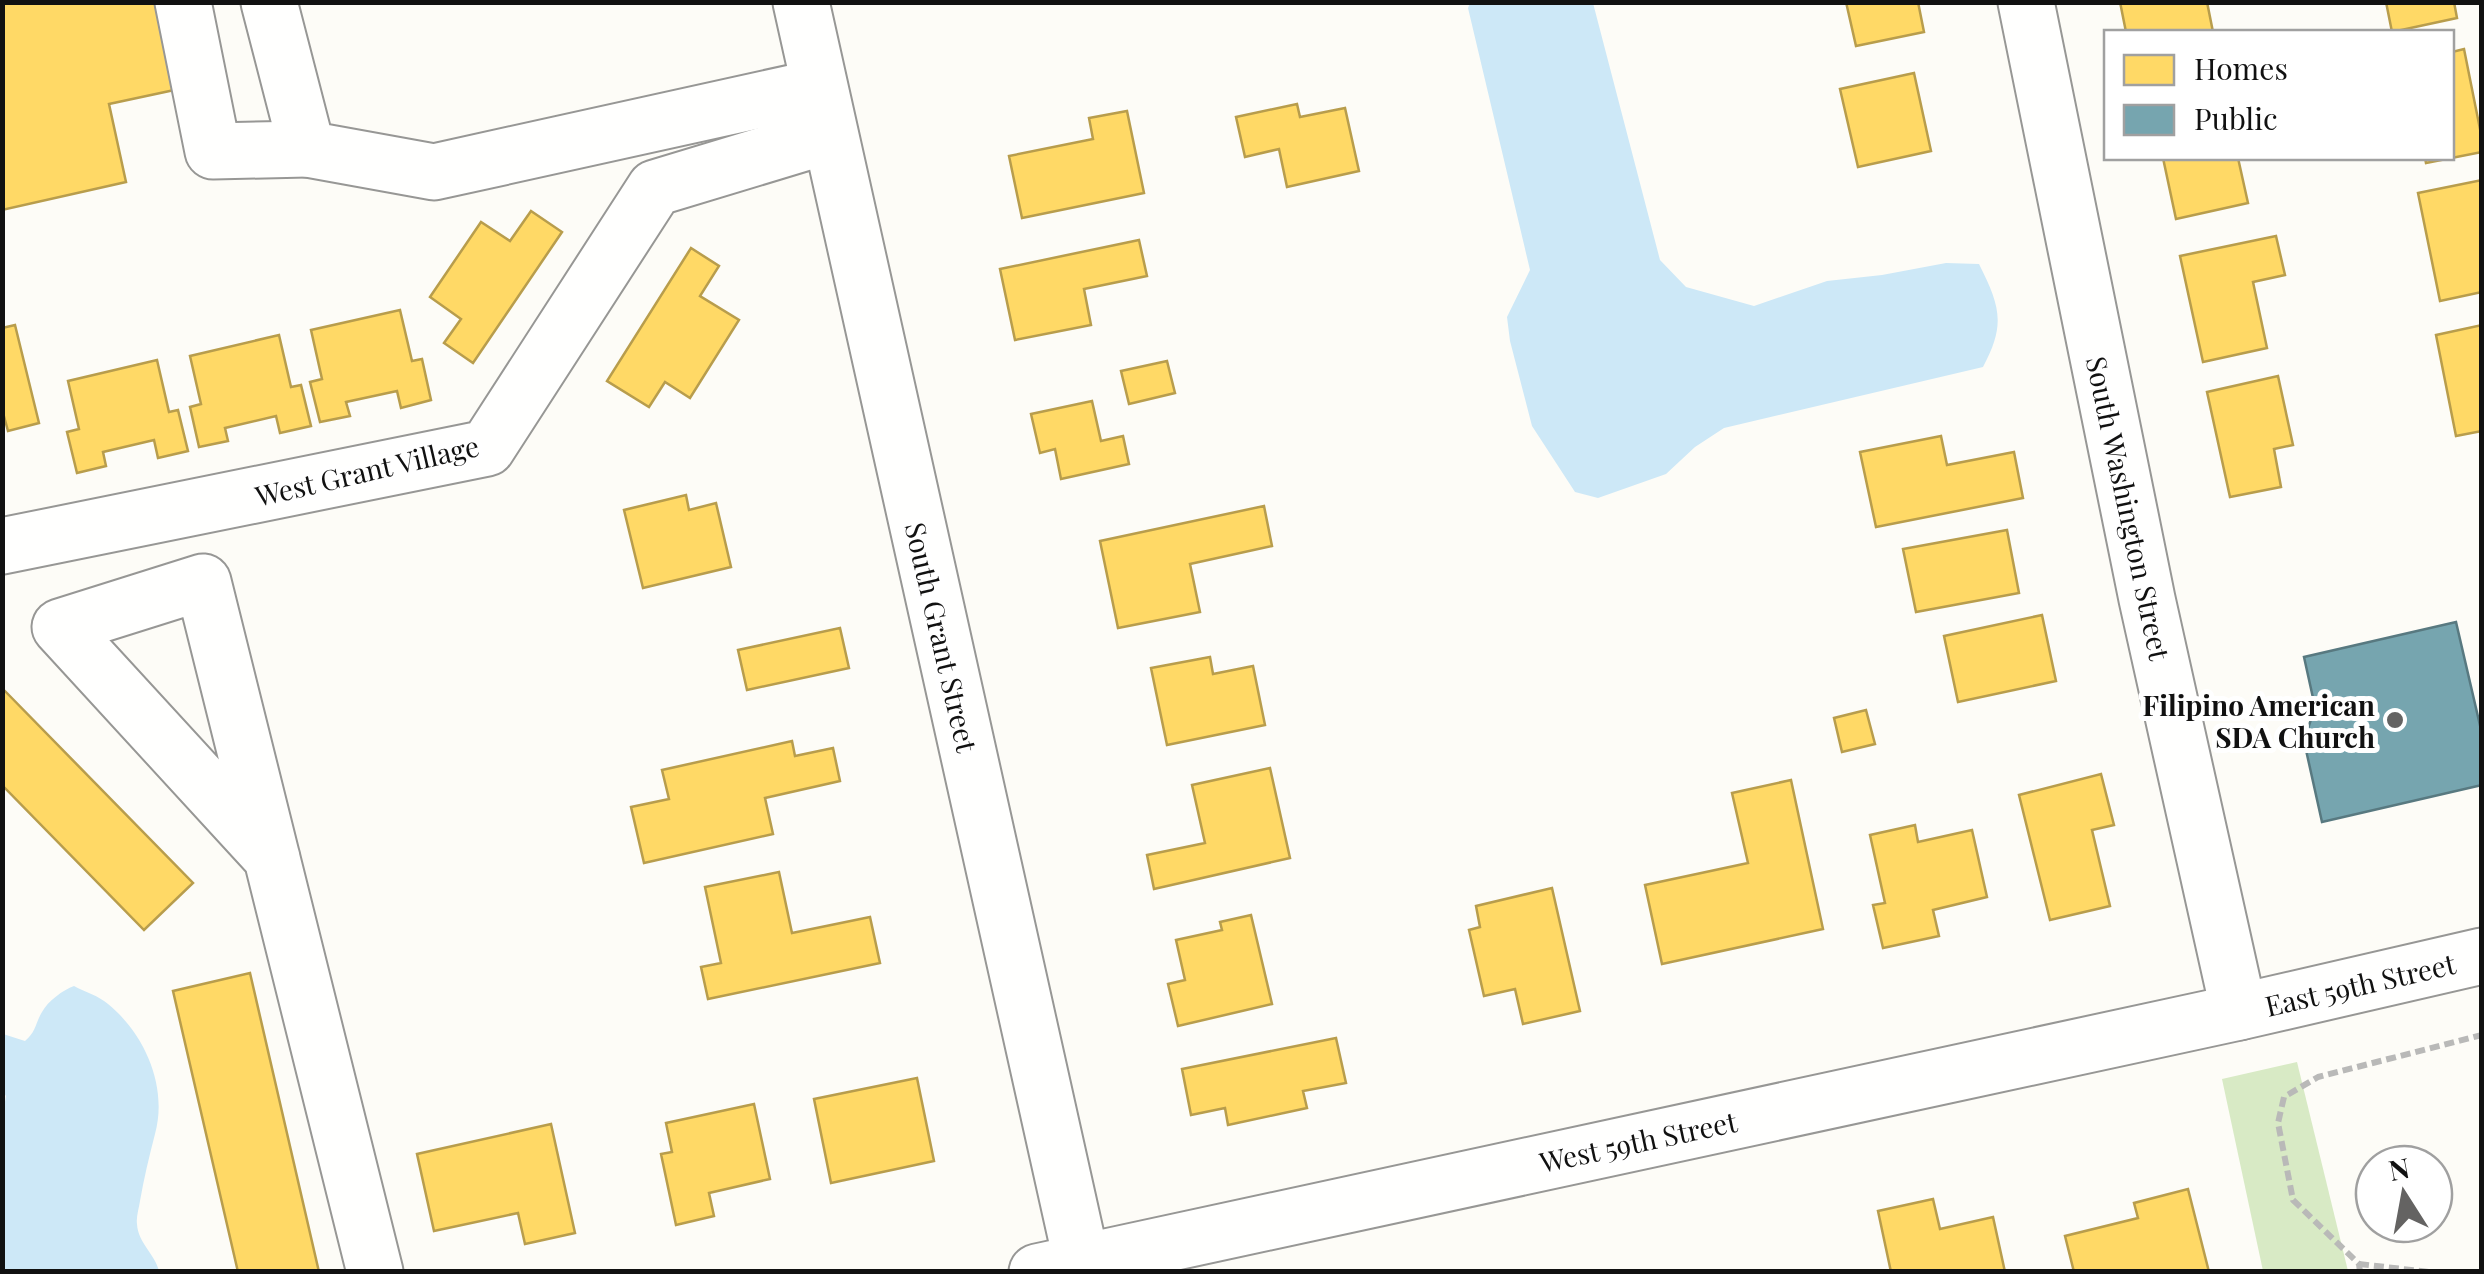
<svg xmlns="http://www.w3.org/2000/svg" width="2484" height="1274" viewBox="0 0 2484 1274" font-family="'Playfair Display',serif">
  <rect width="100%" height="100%" fill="#fdfcf7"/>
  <!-- forest -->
  <path fill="#d8eac5" d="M2297,1062l51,209h-85l-41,-192z"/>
  <!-- water -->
  <g fill="#cde8f7">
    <path d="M1470,3h123l67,257 26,27 68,19 73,-25 55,-6 64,-12 33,1c21,42 27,60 4,103l-259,61 -29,19 -29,27 -68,24 -23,-6 -43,-66 -22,-85 -3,-24 23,-47 -62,-262z"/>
    <path d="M74,986c11,6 25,10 34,18 37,30 60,83 47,130 -6,23 -11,44 -15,67 -1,7 -4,16 -3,23 1,19 18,30 22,47h-156l-1,-152 4,-23 -3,-4v-58l22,7c11,-9 10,-17 17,-29 6,-11 21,-22 32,-26z"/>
  </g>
  <!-- homes -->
  <g fill="#ffd966" stroke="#b89d4c" stroke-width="2.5">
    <path d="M2,2h157l20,87 -70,15 17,78 -124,28z"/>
    <path d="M1846,2h72l6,30 -68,14z"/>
    <path d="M2120,2h87l6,30h-87z"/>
    <path d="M2386,2h68l3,16 -65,14z"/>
    <path d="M2464,49l18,90v13l-56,11 -1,-5h27v-106z"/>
    <path d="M1914,73l17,78 -73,16 -18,-78z"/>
    <path d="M1297,104l3,13 45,-9 14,63 -72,16 -8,-38 -34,8 -9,-40z"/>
    <path d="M1127,111l17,82 -122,25 -13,-62 84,-17 -4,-21z"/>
    <path d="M2163,158h75l10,45 -72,16z"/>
    <path d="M2482,180v112l-42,9 -22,-108z"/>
    <path d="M531,211l31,21 -89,131 -29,-20 17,-24 -31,-22 51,-75 29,19z"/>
    <path d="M2276,236l9,39 -32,7 14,66 -64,14 -23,-106z"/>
    <path d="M1139,240l8,36 -63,13 7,36 -76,15 -15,-71z"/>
    <path d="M691,248l28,18 -19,30 39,24 -49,78 -25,-16 -16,25 -42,-26z"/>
    <path d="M400,310l12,51 10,-2 9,41 -30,8 -4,-17 -51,11 4,14 -30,6 -10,-40 12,-3 -11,-49z"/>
    <path d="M15,325l24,98 -31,8 -6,-22v-81z"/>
    <path d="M2482,325v106l-26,5 -20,-101z"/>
    <path d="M279,335l12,52 10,-2 10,41 -31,7 -4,-17 -51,12 3,13 -29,6 -9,-40 11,-3 -11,-48z"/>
    <path d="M157,360l12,52 9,-2 10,41 -30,7 -4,-18 -51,12 3,14 -29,7 -10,-41 12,-3 -11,-48z"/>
    <path d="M1167,361l8,32 -46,11 -8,-33z"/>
    <path d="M2278,376l15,69 -19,4 7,38 -51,10 -23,-105z"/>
    <path d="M1092,401l9,40 22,-5 6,28 -68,15 -6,-30 -15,4 -9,-39z"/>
    <path d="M1941,436l6,29 67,-13 9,46 -147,29 -16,-75z"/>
    <path d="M686,495l3,15 27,-7 15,64 -88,21 -19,-78z"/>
    <path d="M1264,506l8,40 -82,18 10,48 -82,16 -18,-87z"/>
    <path d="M2007,530l12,63 -103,19 -13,-63z"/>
    <path d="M2042,615l14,66 -98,21 -14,-66z"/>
    <path d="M840,628l9,40 -102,22 -9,-40z"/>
    <path d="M1210,657l3,17 40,-8 12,59 -98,20 -16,-77z"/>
    <path d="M2,688l191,195 -49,47 -142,-145z"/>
    <path d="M1866,710l9,34 -33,8 -8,-34z"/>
    <path d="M792,741l3,15 38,-8 7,33 -75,17 8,36 -129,29 -13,-56 38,-8 -7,-29z"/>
    <path d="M1270,768l20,90 -136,31 -7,-34 58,-12 -13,-58z"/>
    <path d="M2101,774l13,51 -22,5 18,76 -60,14 -31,-125z"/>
    <path d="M1791,780l32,149 -161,35 -17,-79 103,-22 -16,-70z"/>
    <path d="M1915,825l3,17 54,-12 15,67 -54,13 6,26 -56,12 -10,-43 12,-2 -15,-68z"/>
    <path d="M779,872l13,61 78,-16 10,46 -172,36 -7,-32 20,-4 -16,-76z"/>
    <path d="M1552,888l28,123 -57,13 -8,-35 -31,7 -15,-66 11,-3 -4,-21z"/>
    <path d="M1251,915l21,89 -94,22 -10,-42 17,-4 -9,-40 46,-10 -2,-8z"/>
    <path d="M250,973l69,299h-81l-65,-281z"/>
    <path d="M1336,1038l10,45 -43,8 4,17 -79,17 -3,-17 -34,7 -9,-46z"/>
    <path d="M917,1078l17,83 -103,22 -17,-84z"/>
    <path d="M754,1104l16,75 -61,14 5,23 -38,9 -15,-71 11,-2 -6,-29z"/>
    <path d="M551,1124l24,109 -50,11 -7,-31 -84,18 -17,-77z"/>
    <path d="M2188,1189l21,83h-135l-9,-36 73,-18 -4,-15z"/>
    <path d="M1933,1199l7,30 53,-12 12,55h-114l-13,-61z"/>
  </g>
  <!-- public -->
  <path fill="#76a5af" stroke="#587980" stroke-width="2.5" d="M2456,622l26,112v51l-160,37 -18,-81 11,-34 -11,-50z"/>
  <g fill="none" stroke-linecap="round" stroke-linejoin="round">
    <!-- minor casing -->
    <g stroke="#979795" stroke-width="59">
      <g id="minor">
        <path d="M183,2l30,149 94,-2"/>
        <path d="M269,2l38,147 127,23 385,-85"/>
        <path d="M801,2l283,1270"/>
        <path d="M2026,2l121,597 92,413"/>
        <path d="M2,546l485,-98 168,-260 175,-53"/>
        <path d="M272,858l-212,-231 143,-45 172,690"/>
        <path d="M1037,1272l1202,-260 243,-56"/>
      </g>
    </g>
    <!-- path -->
    <g stroke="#b9b9b8" stroke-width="6" stroke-dasharray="10 5" stroke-linecap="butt">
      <path d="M2359,1264l70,8"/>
      <path d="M2360,1272l-1,-8 -66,-64 -15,-77 6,-26 34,-20 164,-42"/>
    </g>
    <!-- minor -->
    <use href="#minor" stroke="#fffffe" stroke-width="55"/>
  </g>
  <!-- markers -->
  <circle fill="#646362" stroke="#fff" stroke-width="4" cx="2395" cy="720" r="10"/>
  <g text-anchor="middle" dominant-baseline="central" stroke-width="10" stroke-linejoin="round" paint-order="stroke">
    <!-- street labels -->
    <g font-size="28" fill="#111" stroke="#fff">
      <text transform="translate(367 470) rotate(-13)">West Grant Village</text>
      <text transform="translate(2129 508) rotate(78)">South Washington Street</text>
      <text transform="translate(942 637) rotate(77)">South Grant Street</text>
      <text transform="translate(2360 984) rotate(-13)">East 59th Street</text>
      <text transform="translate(1638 1141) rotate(-12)">West 59th Street</text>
    </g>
    <!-- poi labels -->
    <g font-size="28" font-weight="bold" fill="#111" stroke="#fff" text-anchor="end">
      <text x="2375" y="704">Filipino American<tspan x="2375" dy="32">SDA Church</tspan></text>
    </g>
  </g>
  <!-- border -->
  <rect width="2484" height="1274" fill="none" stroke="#111111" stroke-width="10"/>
  <!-- legend -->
  <rect x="2104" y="30" width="350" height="130" fill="#ffffff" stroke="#a0a0a0" stroke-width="2.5"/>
  <rect x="2124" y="55" width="50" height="30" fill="#ffd966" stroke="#a0a0a0" stroke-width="2.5"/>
  <text x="2194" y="80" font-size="30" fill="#111111">Homes</text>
  <rect x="2124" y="105" width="50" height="30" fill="#76a5af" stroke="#a0a0a0" stroke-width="2.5"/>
  <text x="2194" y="130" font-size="30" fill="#111111">Public</text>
  <!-- north arrow -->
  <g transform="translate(2404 1194) rotate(349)"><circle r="48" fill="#ffffff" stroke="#a0a0a0" stroke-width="2.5"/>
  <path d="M0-8L18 38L0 25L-18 38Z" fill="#646362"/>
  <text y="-15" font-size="28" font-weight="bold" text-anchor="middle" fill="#111111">N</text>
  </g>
</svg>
